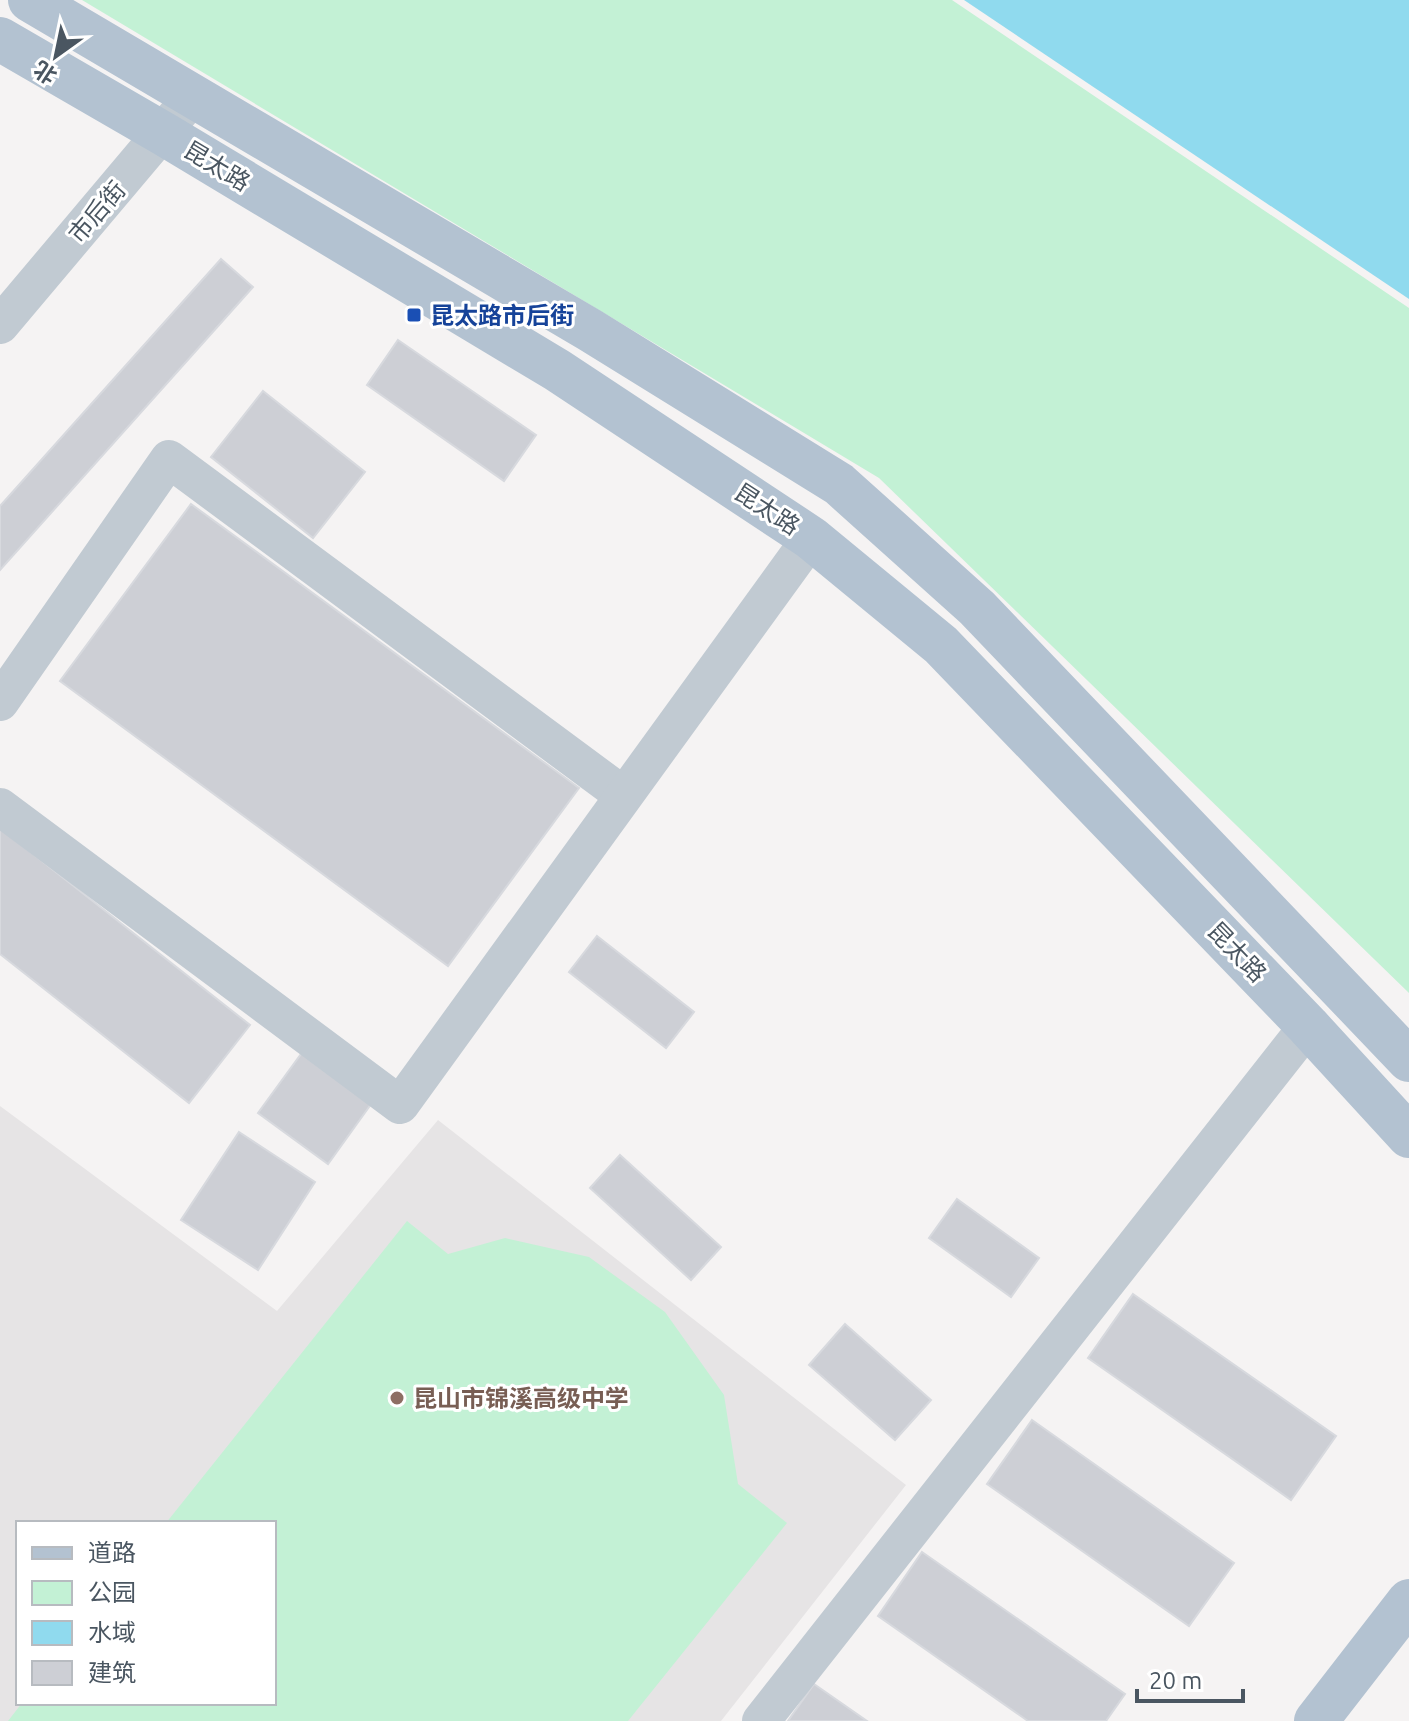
<svg xmlns="http://www.w3.org/2000/svg" width="1409" height="1721" viewBox="0 0 1409 1721" font-family="Ubuntu,'Noto Sans SC',sans-serif">
  <rect width="100%" height="100%" fill="#f5f3f3"/>
  <!-- education -->
  <path fill="#e6e4e5" fill-rule="evenodd" d="M0,1106l277,205 161,-191 468,365 -185,236h-721zM18,1523h256v180h-256z"/>
  <!-- green -->
  <g fill="#c3f1d5">
    <path d="M82,0h870l457,308v685l-530,-515z"/>
    <path d="M407,1221l41,33 57,-16 84,19 76,55 59,83 14,89 49,39 -159,198h-620l14,-18h252v-180h-108z"/>
  </g>
  <!-- water -->
  <path fill="#90daee" d="M964,0h445v299z"/>
  <!-- building -->
  <g fill="#cdcfd5" stroke="#d7d9de" stroke-width="2">
    <path d="M221,259l32,28 -253,283v-64z"/>
    <path d="M398,340l138,95 -32,46 -137,-96z"/>
    <path d="M263,391l102,81 -52,66 -102,-81z"/>
    <path d="M191,504l388,284 -131,178 -388,-285z"/>
    <path d="M0,828l250,197 -61,78 -189,-149z"/>
    <path d="M597,936l97,76 -28,36 -97,-76z"/>
    <path d="M304,1050l70,50 -46,64 -70,-51z"/>
    <path d="M239,1132l76,50 -57,88 -77,-50z"/>
    <path d="M620,1155l101,92 -30,33 -101,-92z"/>
    <path d="M957,1199l82,59 -28,39 -82,-59z"/>
    <path d="M1133,1294l203,142 -45,64 -203,-142z"/>
    <path d="M845,1324l86,76 -36,40 -86,-75z"/>
    <path d="M1032,1420l202,143 -45,63 -202,-142z"/>
    <path d="M922,1552l203,142 -19,27h-78l-150,-105z"/>
    <path d="M814,1684l53,37h-79z"/>
  </g>
  <g fill="none" stroke-linecap="round" stroke-linejoin="round">
    <!-- minor -->
    <g stroke="#c1cad2" stroke-width="38">
      <path d="M0,325l193,-229"/>
      <path d="M0,702l169,-243 454,336"/>
      <path d="M0,807l400,298 411,-567"/>
      <path d="M761,1721l547,-695"/>
    </g>
    <!-- major -->
    <g stroke="#b3c2d1" stroke-width="44">
      <path d="M30,0l560,330 249,154 138,124 432,452"/>
      <path d="M0,39l164,95 393,236 254,168 130,107 367,381 101,110"/>
      <path d="M1316,1721l93,-120"/>
    </g>
  </g>
  <!-- markers -->
  <rect fill="#1a4fb4" stroke="#fff" stroke-width="3" x="406" y="307" width="16" height="16" rx="4"/>
  <circle fill="#8d6e63" stroke="#fff" stroke-width="3" cx="397" cy="1398" r="8"/>
  <g text-anchor="middle" dominant-baseline="central" stroke-width="6" stroke-linejoin="round" paint-order="stroke">
    <!-- street labels -->
    <g font-size="24" fill="#4a5661" stroke="#fff">
      <text transform="translate(217 166) rotate(31)">昆太路</text>
      <text transform="translate(97 212) rotate(-49)">市后街</text>
      <text transform="translate(767 509) rotate(33)">昆太路</text>
      <text transform="translate(1237 952) rotate(46)">昆太路</text>
    </g>
    <!-- transit labels -->
    <g font-size="24" font-weight="bold" fill="#164399" stroke="#fff" text-anchor="start">
      <text x="430" y="315">昆太路市后街</text>
    </g>
    <!-- education labels -->
    <g font-size="24" font-weight="bold" fill="#785e54" stroke="#fff" text-anchor="start">
      <text x="413" y="1398">昆山市锦溪高级中学</text>
    </g>
  </g>
  <!-- legend -->
  <rect x="16" y="1521" width="260" height="184" fill="#ffffff" stroke="#b7bbc0" stroke-width="2"/>
  <rect x="32" y="1547" width="40" height="12" fill="#b3c2d1" stroke="#b7bbc0" stroke-width="2"/>
  <text x="88" y="1561" font-size="24" fill="#4a5661">道路</text>
  <rect x="32" y="1581" width="40" height="24" fill="#c3f1d5" stroke="#b7bbc0" stroke-width="2"/>
  <text x="88" y="1601" font-size="24" fill="#4a5661">公园</text>
  <rect x="32" y="1621" width="40" height="24" fill="#90daee" stroke="#b7bbc0" stroke-width="2"/>
  <text x="88" y="1641" font-size="24" fill="#4a5661">水域</text>
  <rect x="32" y="1661" width="40" height="24" fill="#cdcfd5" stroke="#b7bbc0" stroke-width="2"/>
  <text x="88" y="1681" font-size="24" fill="#4a5661">建筑</text>
  <!-- north arrow -->
  <g transform="translate(56 56) rotate(213)" stroke="#ffffff" stroke-width="6" paint-order="stroke">
  <path d="M0-6L14 30L0 20L-14 30Z" fill="#4a5661"/>
  <text y="-12" font-size="22" font-weight="bold" text-anchor="middle" fill="#4a5661">北</text>
  </g>
  <!-- scale -->
  <path d="M1137 1689v12h106v-12" fill="none" stroke="#4a5661" stroke-width="4"/>
  <text x="1149" y="1689" font-size="24" fill="#4a5661" stroke="#ffffff" stroke-width="6" paint-order="stroke">20 m</text>
</svg>
